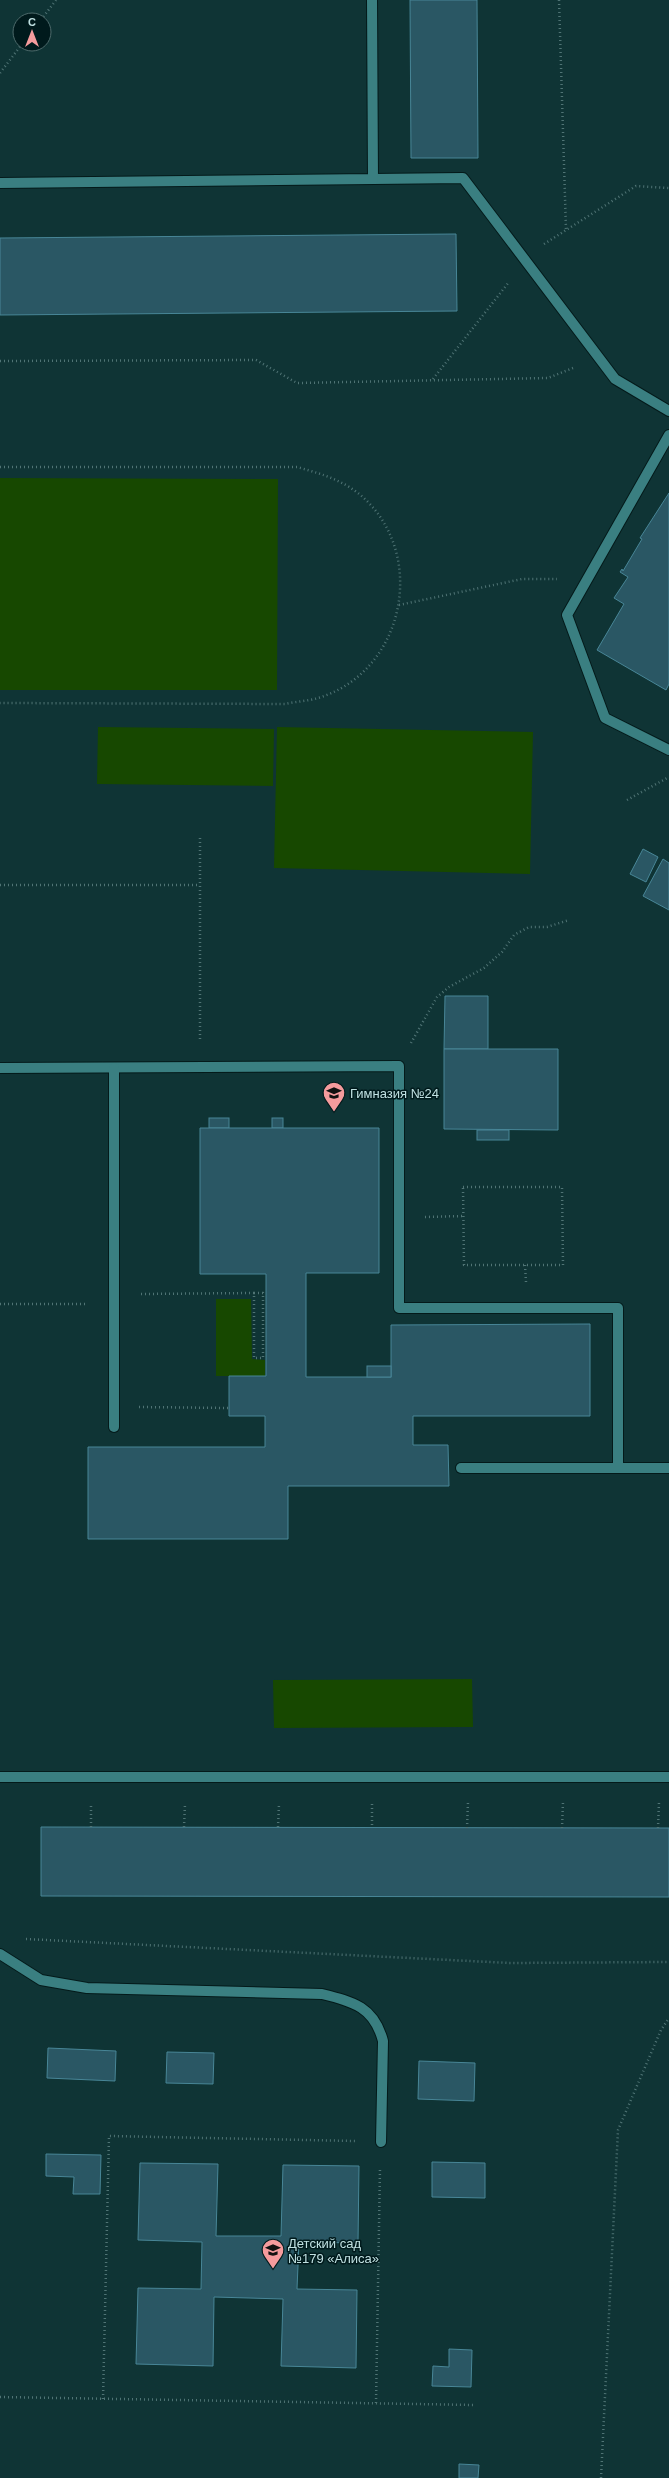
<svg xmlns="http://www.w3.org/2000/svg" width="669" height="2478" viewBox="0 0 669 2478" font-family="Arial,sans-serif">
  <rect width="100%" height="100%" fill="#0f3435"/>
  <!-- green -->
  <g fill="#174800">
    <path d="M0,478l278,1 -1,211h-277z"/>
    <path d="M98,727l176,2 -1,57 -176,-2z"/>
    <path d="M277,727l256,5 -3,142 -256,-6z"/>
    <path d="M216,1299h35l1,60 13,1v16h-49z"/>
    <path d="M472,1679l1,48 -199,1 -1,-48z"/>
  </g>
  <!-- building -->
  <g fill="#2a5764" stroke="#488697">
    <path d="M410,0h67l1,158h-67z"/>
    <path d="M456,234l1,77 -457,4v-77z"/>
    <path d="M669,493v191l-3,6 -69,-40 27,-46 -10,-6 14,-21 -8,-5 2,-3 1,2 19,-32 -2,-1z"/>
    <path d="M643,849l15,8 -12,25 -16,-8z"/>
    <path d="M663,859l6,4v47l-26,-14z"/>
    <path d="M445,996h43v53h-44z"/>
    <path d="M444,1049h114v81l-114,-1z"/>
    <rect x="209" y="1118" width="20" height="10"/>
    <rect x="272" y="1118" width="11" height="10"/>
    <path d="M200,1128h179v145h-73v104h85v-52l199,-1v92h-177v29h35l1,41h-161v53h-200v-92h177v-31h-36v-40h37v-102h-66z"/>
    <rect x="477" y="1130" width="32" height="10"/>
    <rect x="367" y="1366" width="24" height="11"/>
    <path d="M41,1827l628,1v69l-628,-1z"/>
    <path d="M48,2048l68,3 -1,30 -68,-3z"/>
    <path d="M167,2052l47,1 -1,31 -47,-1z"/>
    <path d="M419,2061l56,2 -1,38 -56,-2z"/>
    <path d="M46,2154l55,1 -1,39h-27l1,-17 -28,-1z"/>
    <path d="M432,2162l53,1v35l-53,-1z"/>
    <path d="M140,2163l78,1 -2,72h65l2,-71 76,1 -1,77 -59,-1 -2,47 60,1 -1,78 -75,-2 2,-67 -69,-2 -1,69 -77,-2 2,-76 63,1 1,-47 -64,-2z"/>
    <path d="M449,2349l23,1 -1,37 -39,-1 1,-20 16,1z"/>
    <path d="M459,2464l20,1 -1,13h-19z"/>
  </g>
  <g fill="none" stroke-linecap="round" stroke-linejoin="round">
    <!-- minor casing -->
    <g stroke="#041a1a" stroke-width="12">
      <g id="minor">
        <path d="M373,179l90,-1 152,201 54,32"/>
        <path d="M0,183l373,-4 -1,-179"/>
        <path d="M669,435l-102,180 38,103 64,32"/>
        <path d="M0,1068l399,-2v242h219v160"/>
        <path d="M114,1068v359"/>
        <path d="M461,1468h208"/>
        <path d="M0,1777h669"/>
        <path d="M0,1954l41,26 46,8 235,6c32,8 52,13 61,47l-2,101"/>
      </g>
    </g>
    <!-- path -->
    <g stroke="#507475" stroke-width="2.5" stroke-dasharray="1 3" stroke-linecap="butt">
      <path d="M559,0l7,230"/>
      <path d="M41,20l15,-20"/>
      <path d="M0,73l22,-29"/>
      <path d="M544,244l92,-58 33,2"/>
      <path d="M0,361l256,-1 41,23 251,-5 25,-10"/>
      <path d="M433,379l76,-97"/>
      <path d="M0,467h297c25,7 50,14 70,34 59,59 36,167 -43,195 -12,5 -26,5 -39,8l-285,-1"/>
      <path d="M399,605l123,-26h35"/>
      <path d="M627,800l42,-23"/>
      <path d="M200,838v203"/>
      <path d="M0,885h200"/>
      <path d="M411,1043l26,-46 12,-10 35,-19 18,-16 12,-17 15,-8h18l22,-7"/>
      <path d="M463,1187h99l1,78h-99z"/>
      <path d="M425,1217l38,-1"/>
      <path d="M525,1265l1,17"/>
      <path d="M141,1294l113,-1v65h9v-65h-9"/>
      <path d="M0,1304h87"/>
      <path d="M139,1407l90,1"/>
      <path d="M372,1804v23"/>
      <path d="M91,1827v-23"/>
      <path d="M184,1827l1,-23"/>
      <path d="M278,1827l1,-23"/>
      <path d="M467,1828l1,-26"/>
      <path d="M562,1828l1,-26"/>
      <path d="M658,1828l1,-26"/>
      <path d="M26,1939l484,24 159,-1"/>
      <path d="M0,2397l475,8"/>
      <path d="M103,2399l6,-263 247,5"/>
      <path d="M376,2403l4,-235"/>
      <path d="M601,2478l17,-348 43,-100 8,-12"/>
    </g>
    <!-- minor -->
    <use href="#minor" stroke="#3a7f81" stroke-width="10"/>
  </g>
  <!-- icons -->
  <defs>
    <g id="school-pin" transform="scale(1.15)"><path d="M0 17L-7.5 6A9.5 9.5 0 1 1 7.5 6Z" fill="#f59b9d" stroke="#001a1c"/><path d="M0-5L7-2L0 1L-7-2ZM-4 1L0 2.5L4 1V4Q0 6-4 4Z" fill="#111"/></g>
  </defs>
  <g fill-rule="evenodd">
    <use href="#school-pin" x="334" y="1093"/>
    <use href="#school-pin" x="273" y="2250"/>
  </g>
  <g text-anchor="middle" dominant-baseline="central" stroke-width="3" stroke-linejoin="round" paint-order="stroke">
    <!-- poi labels -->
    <g font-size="13" fill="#c0e1e2" stroke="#001a1c" text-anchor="start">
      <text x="350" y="1093">Гимназия №24</text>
      <text x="288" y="2243">Детский сад<tspan x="288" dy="15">№179 «Алиса»</tspan></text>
    </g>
  </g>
  <!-- north arrow -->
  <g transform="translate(32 32)"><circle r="19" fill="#001a1c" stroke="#4d6a6b"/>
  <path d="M0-3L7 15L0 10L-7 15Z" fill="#f59b9d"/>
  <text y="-6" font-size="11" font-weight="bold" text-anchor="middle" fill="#c0e1e2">С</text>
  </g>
</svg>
